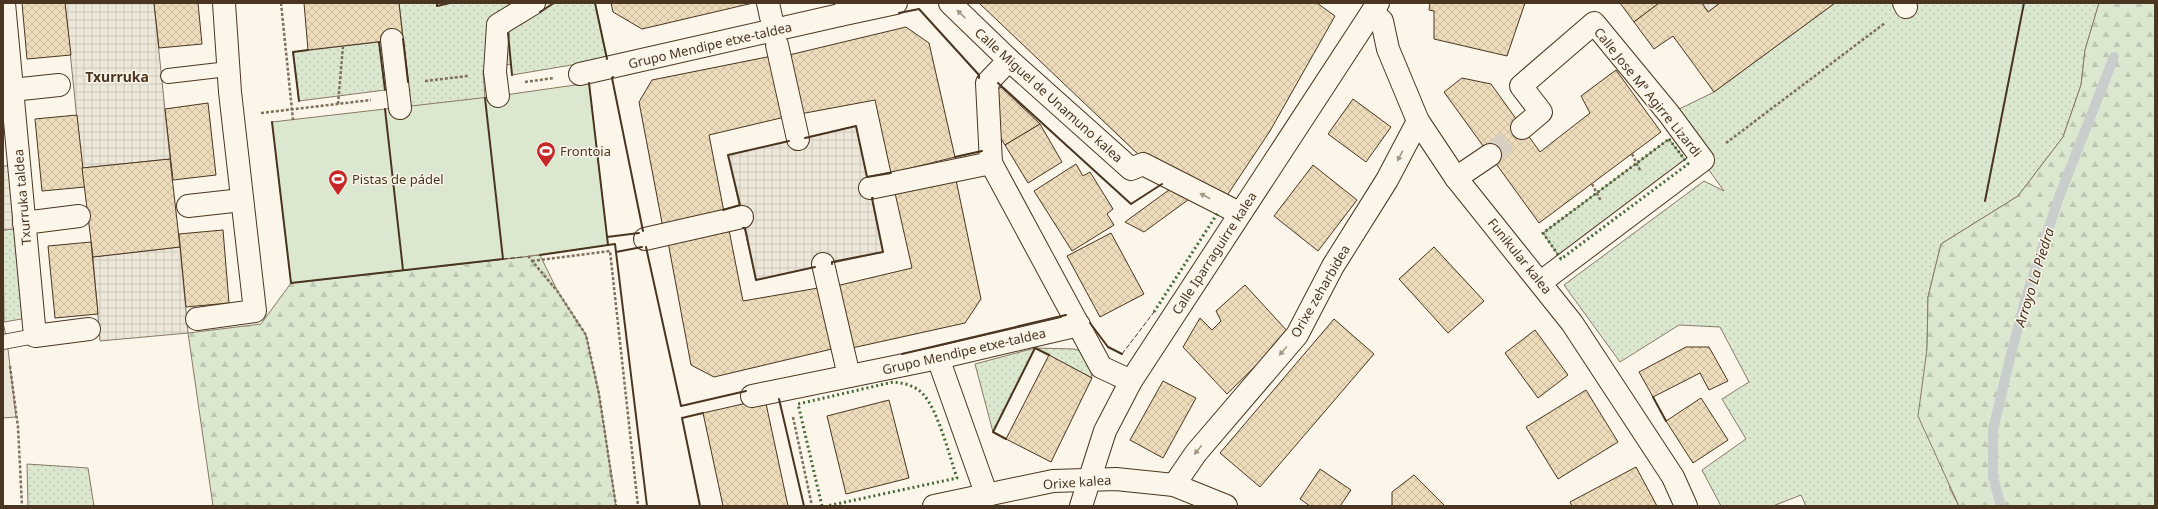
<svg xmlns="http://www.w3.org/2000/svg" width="2158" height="509" viewBox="0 0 2158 509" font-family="'Noto Sans',sans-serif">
  <defs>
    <pattern id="grass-dots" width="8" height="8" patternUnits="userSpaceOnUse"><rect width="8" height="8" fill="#dce7d0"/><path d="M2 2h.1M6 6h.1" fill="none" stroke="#bec7b2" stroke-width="1.8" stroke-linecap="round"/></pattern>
    <pattern id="forest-firs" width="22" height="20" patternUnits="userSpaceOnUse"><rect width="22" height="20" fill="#dce7d0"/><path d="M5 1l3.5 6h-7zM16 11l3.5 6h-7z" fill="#bec7b2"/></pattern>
    <pattern id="plaza-grid" width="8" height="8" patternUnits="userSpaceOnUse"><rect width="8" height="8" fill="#ede7d9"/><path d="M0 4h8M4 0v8" fill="none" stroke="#cdc7ba"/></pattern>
    <pattern id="building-cross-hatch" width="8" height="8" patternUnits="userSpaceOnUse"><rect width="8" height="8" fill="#ecdcbc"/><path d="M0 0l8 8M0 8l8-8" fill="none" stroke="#ccbda1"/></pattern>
  </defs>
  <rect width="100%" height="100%" fill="#fbf6e9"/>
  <!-- grass -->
  <g fill="url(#grass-dots)" stroke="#887966">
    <path d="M399,3h38v3l13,-3h145l12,56 -95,16 -1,-11 -28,6 2,28 -74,9z"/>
    <path d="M1835,3h264l-14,47 -4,35 -18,52 -45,59 -77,48 -13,53 -1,52 23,140 9,17h-153l-5,-11 -28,11h-52l-19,-36 44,-31 -24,-40 27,-17 -29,-55 -41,-2 -59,37 -56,-77 140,-104 20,10 -55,-77 45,-22z"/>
    <path d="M379,42l6,48 -86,11 -6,-49z"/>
    <path d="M1669,139l19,25 -127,95 -18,-26z"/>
    <path d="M25,228l8,89 -29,5 -1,-92z"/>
    <path d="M1035,348l-42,84 -18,-68 60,-16 39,1 10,3 5,4 3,22z"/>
    <path d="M27,464l61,4 6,38h-66z"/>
  </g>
  <!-- forest -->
  <g fill="url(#forest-firs)" stroke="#887966">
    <path d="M2099,3h56v503h-196l-41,-90 9,-67 1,-52 13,-53 77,-48 45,-59 18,-52 4,-35z"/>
    <path d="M540,255l18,37 28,43 13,59 17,112h-403l-25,-173 73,-9 30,-41z"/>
  </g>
  <!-- park -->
  <path fill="#dce7d0" stroke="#887966" d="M589,83l19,162 -85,12 -232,26 -19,-161 226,-26z"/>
  <!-- parking -->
  <path fill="#ede7d9" stroke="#887966" d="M3,322l4,19 9,76 -13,1z"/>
  <!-- plaza -->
  <g fill="url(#plaza-grid)" stroke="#887966">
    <path d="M65,3h89l16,156 -88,9z"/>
    <path d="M1702,3h18l-12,9z"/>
    <path d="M856,126l27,126 -127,28 -28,-125z"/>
    <path d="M19,165l6,63 -22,2v-64z"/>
    <path d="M180,247l8,86 -88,8 -7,-84z"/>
  </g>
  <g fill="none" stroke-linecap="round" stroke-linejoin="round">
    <!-- stream -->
    <path stroke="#c9cecd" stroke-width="10" d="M2001,506l-8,-29v-47l17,-72 16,-61 33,-100 55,-140"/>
  </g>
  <!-- building -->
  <g fill="url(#building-cross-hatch)" stroke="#4a3520">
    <path d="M22,3h43l6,52 -44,4z"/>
    <path d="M154,3h44l4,41 -43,4z"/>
    <path d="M304,3h95l4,36 -95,11z"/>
    <path d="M611,3h142l-111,26 -29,-17z"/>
    <path d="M979,3h338l18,13 -65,115 -46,69 -83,-43z"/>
    <path d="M1430,3h95l-18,53 -73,-17v-28l-5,-1z"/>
    <path d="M1620,3h39l-25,19z"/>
    <path d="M1659,3h43l6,9 12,-9h115l-121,89 -41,-56 -19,13 -20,-27z"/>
    <path d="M906,27l23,16 26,114 -64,16 -16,-73 -75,14 -11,-59z"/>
    <path d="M772,56l13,61 -76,18 15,77 -61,16 -24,-126 13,-22z"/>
    <path d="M1616,70l45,62 -122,91 -95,-131 18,-14 29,6 49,68 50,-39 -9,-17z"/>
    <path d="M1001,87l39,37 -35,21 -5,-8 -3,-47z"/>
    <path d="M1353,99l38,28 -25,35 -38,-28z"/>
    <path d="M208,103l8,72 -43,5 -8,-71z"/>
    <path d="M77,115l8,72 -43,4 -7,-72z"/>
    <path d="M1040,124l22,38 -34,21 -23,-38z"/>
    <path d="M170,159l10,88 -87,10 -11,-89z"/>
    <path d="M1076,164l7,12 7,-4 23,37 -6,5 7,11 -42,26 -38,-60z"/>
    <path d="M1313,165l44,35 -39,51 -44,-35z"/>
    <path d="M956,180l25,119 -16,24 -113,25 -16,-62 76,-18 -17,-75z"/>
    <path d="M1173,187l19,10 -48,35 -19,-10z"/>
    <path d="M223,230l6,73 -43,4 -7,-73z"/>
    <path d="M729,230l14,71 75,-13 14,61 -118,28 -23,-12 -23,-123z"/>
    <path d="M1111,233l33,61 -44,23 -33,-61z"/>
    <path d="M91,242l7,72 -43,4 -7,-72z"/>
    <path d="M1434,247l50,54 -36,32 -49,-54z"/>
    <path d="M1245,285l44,48 -62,61 -44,-47 17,-29 12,12 9,-9 -5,-10z"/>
    <path d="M1334,319l40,35 -114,133 -40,-34z"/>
    <path d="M1535,330l33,45 -30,23 -33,-45z"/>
    <path d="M1686,347h23l19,34 -19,9 -9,-17 -47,24 -14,-25z"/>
    <path d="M1049,355l43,23 -41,84 -45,-23z"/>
    <path d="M1163,381l33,17 -33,60 -33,-18z"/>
    <path d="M1586,390l32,52 -60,37 -32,-52z"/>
    <path d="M1701,398l27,42 -35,23 -27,-42z"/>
    <path d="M765,399l23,107h-65l-20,-93z"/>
    <path d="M889,400l20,78 -63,16 -19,-78z"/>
    <path d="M1636,467l21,39h-85l-2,-4z"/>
    <path d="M1320,469l31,21 -11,16h-30l-10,-7z"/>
    <path d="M1414,475l31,31h-53v-14z"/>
  </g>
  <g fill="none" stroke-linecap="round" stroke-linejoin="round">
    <!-- street-tunnel -->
    <path stroke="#d8cfc1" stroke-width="22" stroke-dasharray="22 11" stroke-linecap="butt" d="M1490,155l32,-27"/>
    <!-- lane casing -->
    <g stroke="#4a3520" stroke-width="16">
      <g id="lane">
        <path d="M168,76l60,-7"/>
        <path d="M3,342l32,-6"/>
      </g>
    </g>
    <!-- street casing -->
    <g stroke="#4a3520" stroke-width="24">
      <g id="street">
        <path d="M4,3l31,333 54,-7"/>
        <path d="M768,3l3,14"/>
        <path d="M950,3l59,57 122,109 12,-5 96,49"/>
        <path d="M1904,3l2,4"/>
        <path d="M1372,12l10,9 6,28 30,72 38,57 116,145 101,154 13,29"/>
        <path d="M840,15l56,-12"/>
        <path d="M392,40l8,68"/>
        <path d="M777,45l21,94"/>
        <path d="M1009,60l-22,23 4,80 110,204 30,14"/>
        <path d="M580,74l260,-59 13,-12"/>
        <path d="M12,90l47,-5"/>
        <path d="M498,96l-3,-24 3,-47 36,-22"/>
        <path d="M1522,128l19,-16 -20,-26 73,-63 75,91 34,46 -162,122"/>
        <path d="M1456,178l34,-23"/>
        <path d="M870,188l121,-25"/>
        <path d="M188,206l54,-6"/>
        <path d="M24,223l55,-7"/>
        <path d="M645,239l97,-22"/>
        <path d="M823,264l26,112"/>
        <path d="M197,319l58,-8 -25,-219 -6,-89"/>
        <path d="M938,358l49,138"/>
        <path d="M752,396l186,-38 141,-33"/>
        <path d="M1174,485l22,-32 101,-118 36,-69 54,-86 31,-59"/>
        <path d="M934,506l119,-25 63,-2 58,6 52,21"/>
      </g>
    </g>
    <!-- secondary casing -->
    <g stroke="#4a3520" stroke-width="24">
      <path id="secondary" d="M1081,506l24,-75 26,-50 247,-378"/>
    </g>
    <!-- path -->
    <g stroke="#7f6f5c" stroke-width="2.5" stroke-dasharray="3 2" stroke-linecap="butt">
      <path d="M281,3l12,117"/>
      <path d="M425,81l43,-5"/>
      <path d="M525,82l29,-4"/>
      <path d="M338,104l5,-58"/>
      <path d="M261,113l110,-13"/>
      <path d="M1726,143l159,-120"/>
      <path d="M1632,154l9,18"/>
      <path d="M1592,184l9,17"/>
      <path d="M528,256l30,36 28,43 13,59 17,112"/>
      <path d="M532,261l78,-10 28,255"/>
      <path d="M10,366l8,61 4,79"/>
      <path d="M793,417l19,89"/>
    </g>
    <!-- lane -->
    <use href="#lane" stroke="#fbf6e9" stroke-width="14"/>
    <!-- street -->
    <use href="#street" stroke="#fbf6e9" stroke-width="22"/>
    <!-- secondary -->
    <use href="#secondary" stroke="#fbf6e9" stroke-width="22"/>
    <!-- hedge -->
    <g stroke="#436837" stroke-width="3" stroke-dasharray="2 3" stroke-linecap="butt">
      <path d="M1669,139l19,25 -127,95 -18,-26z"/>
      <path d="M1154,312l65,-101"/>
      <path d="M822,506l-24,-102 95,-22c10,1 21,3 29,11 16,16 27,62 35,85l-130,28"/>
    </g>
    <!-- fence -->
    <g stroke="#4a3520" stroke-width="1" stroke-dasharray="5 2" stroke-linecap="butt">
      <path d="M503,259l20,-2"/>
      <path d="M1122,354l32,-42"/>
    </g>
    <!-- wall -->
    <g stroke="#4a3520" stroke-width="2">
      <path d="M437,3v3l13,-3"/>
      <path d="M595,3l12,56"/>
      <path d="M540,12l14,-9"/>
      <path d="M899,13l20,-4 60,66v3"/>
      <path d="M508,33l4,42"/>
      <path d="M403,39l5,43"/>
      <path d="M379,42l6,48"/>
      <path d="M613,77l-1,1 31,153"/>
      <path d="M998,83l133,121 31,-20"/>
      <path d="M299,101l-6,-49 15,-2"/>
      <path d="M385,109l18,161"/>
      <path d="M272,122l19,161 212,-24 -18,-161"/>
      <path d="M805,138l51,-12 11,51 24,-4"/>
      <path d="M955,157l27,-6"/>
      <path d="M1985,201l39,-198"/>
      <path d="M723,210l17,-5 -12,-50 61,-14"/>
      <path d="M743,228h2l11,52 59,-13"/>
      <path d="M607,237l32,-4"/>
      <path d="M608,245l7,-1 1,8"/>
      <path d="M642,247l-26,5 31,254"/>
      <path d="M646,247l35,159 65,-15"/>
      <path d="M540,255l68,-10 -19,-162"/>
      <path d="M832,264v-2l51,-10 -11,-54h1"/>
      <path d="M1090,323l18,24 14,7"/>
      <path d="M902,354l164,-39"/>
      <path d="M1653,397l13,24"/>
      <path d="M779,399l25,107"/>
      <path d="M1006,439l-13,-7 42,-84 14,7"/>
      <path d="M700,506l-18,-88 21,-5"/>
    </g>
  </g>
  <!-- one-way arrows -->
  <defs><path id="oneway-solid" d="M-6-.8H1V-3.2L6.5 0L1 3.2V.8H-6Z"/></defs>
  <g fill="#a29684">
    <use href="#oneway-solid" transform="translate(961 14) rotate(-136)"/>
    <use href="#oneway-solid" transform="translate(1400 156) rotate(117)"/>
    <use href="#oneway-solid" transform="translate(1205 196) rotate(-153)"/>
    <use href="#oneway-solid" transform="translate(1283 351) rotate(131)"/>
    <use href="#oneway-solid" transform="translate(1198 450) rotate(129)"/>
  </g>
  <!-- icons -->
  <defs>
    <g id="stadium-pin" transform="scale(1)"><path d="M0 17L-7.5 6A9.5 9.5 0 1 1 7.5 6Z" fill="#c62828" stroke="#fbf6e9"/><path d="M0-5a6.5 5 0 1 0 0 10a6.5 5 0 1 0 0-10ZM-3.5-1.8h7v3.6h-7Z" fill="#fff"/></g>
  </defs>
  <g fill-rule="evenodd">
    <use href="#stadium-pin" x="546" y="151"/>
    <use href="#stadium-pin" x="338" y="179"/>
  </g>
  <g text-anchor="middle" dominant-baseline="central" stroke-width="3" stroke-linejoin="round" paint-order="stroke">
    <!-- street labels -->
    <g font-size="13" fill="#4a3520" stroke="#fbf6e9">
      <text transform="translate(710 45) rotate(-13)">Grupo Mendipe etxe-taldea</text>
      <text transform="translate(1648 92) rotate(51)">Calle Jose Mª Agirre Lizardi</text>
      <text transform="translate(1049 95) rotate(42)">Calle Miguel de Unamuno kalea</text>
      <text transform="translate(22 197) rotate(-95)">Txurruka taldea</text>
      <text transform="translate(1214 253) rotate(-57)">Calle Iparraguirre kalea</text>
      <text transform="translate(1520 256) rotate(51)">Funikular kalea</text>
      <text transform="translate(1320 291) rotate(-60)">Orixe zeharbidea</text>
      <text transform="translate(964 351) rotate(-13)">Grupo Mendipe etxe-taldea</text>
      <text transform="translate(1077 482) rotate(-4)">Orixe kalea</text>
    </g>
    <!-- poi labels -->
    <g font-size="13" fill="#4a3520" stroke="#fbf6e9" text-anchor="start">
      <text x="560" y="151">Frontoia</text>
      <text x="352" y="179">Pistas de pádel</text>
    </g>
    <!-- neighbourhood labels -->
    <g font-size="14" font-weight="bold" fill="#4a3520" stroke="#fbf6e9">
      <text x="117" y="76">Txurruka</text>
    </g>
    <!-- water labels -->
    <g font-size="14" font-style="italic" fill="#4a3520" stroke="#fbf6e9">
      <text transform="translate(2034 277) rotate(-73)">Arroyo La Piedra</text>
    </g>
  </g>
  <!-- border -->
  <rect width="2158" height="509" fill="none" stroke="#4a3520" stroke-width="8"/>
</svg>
